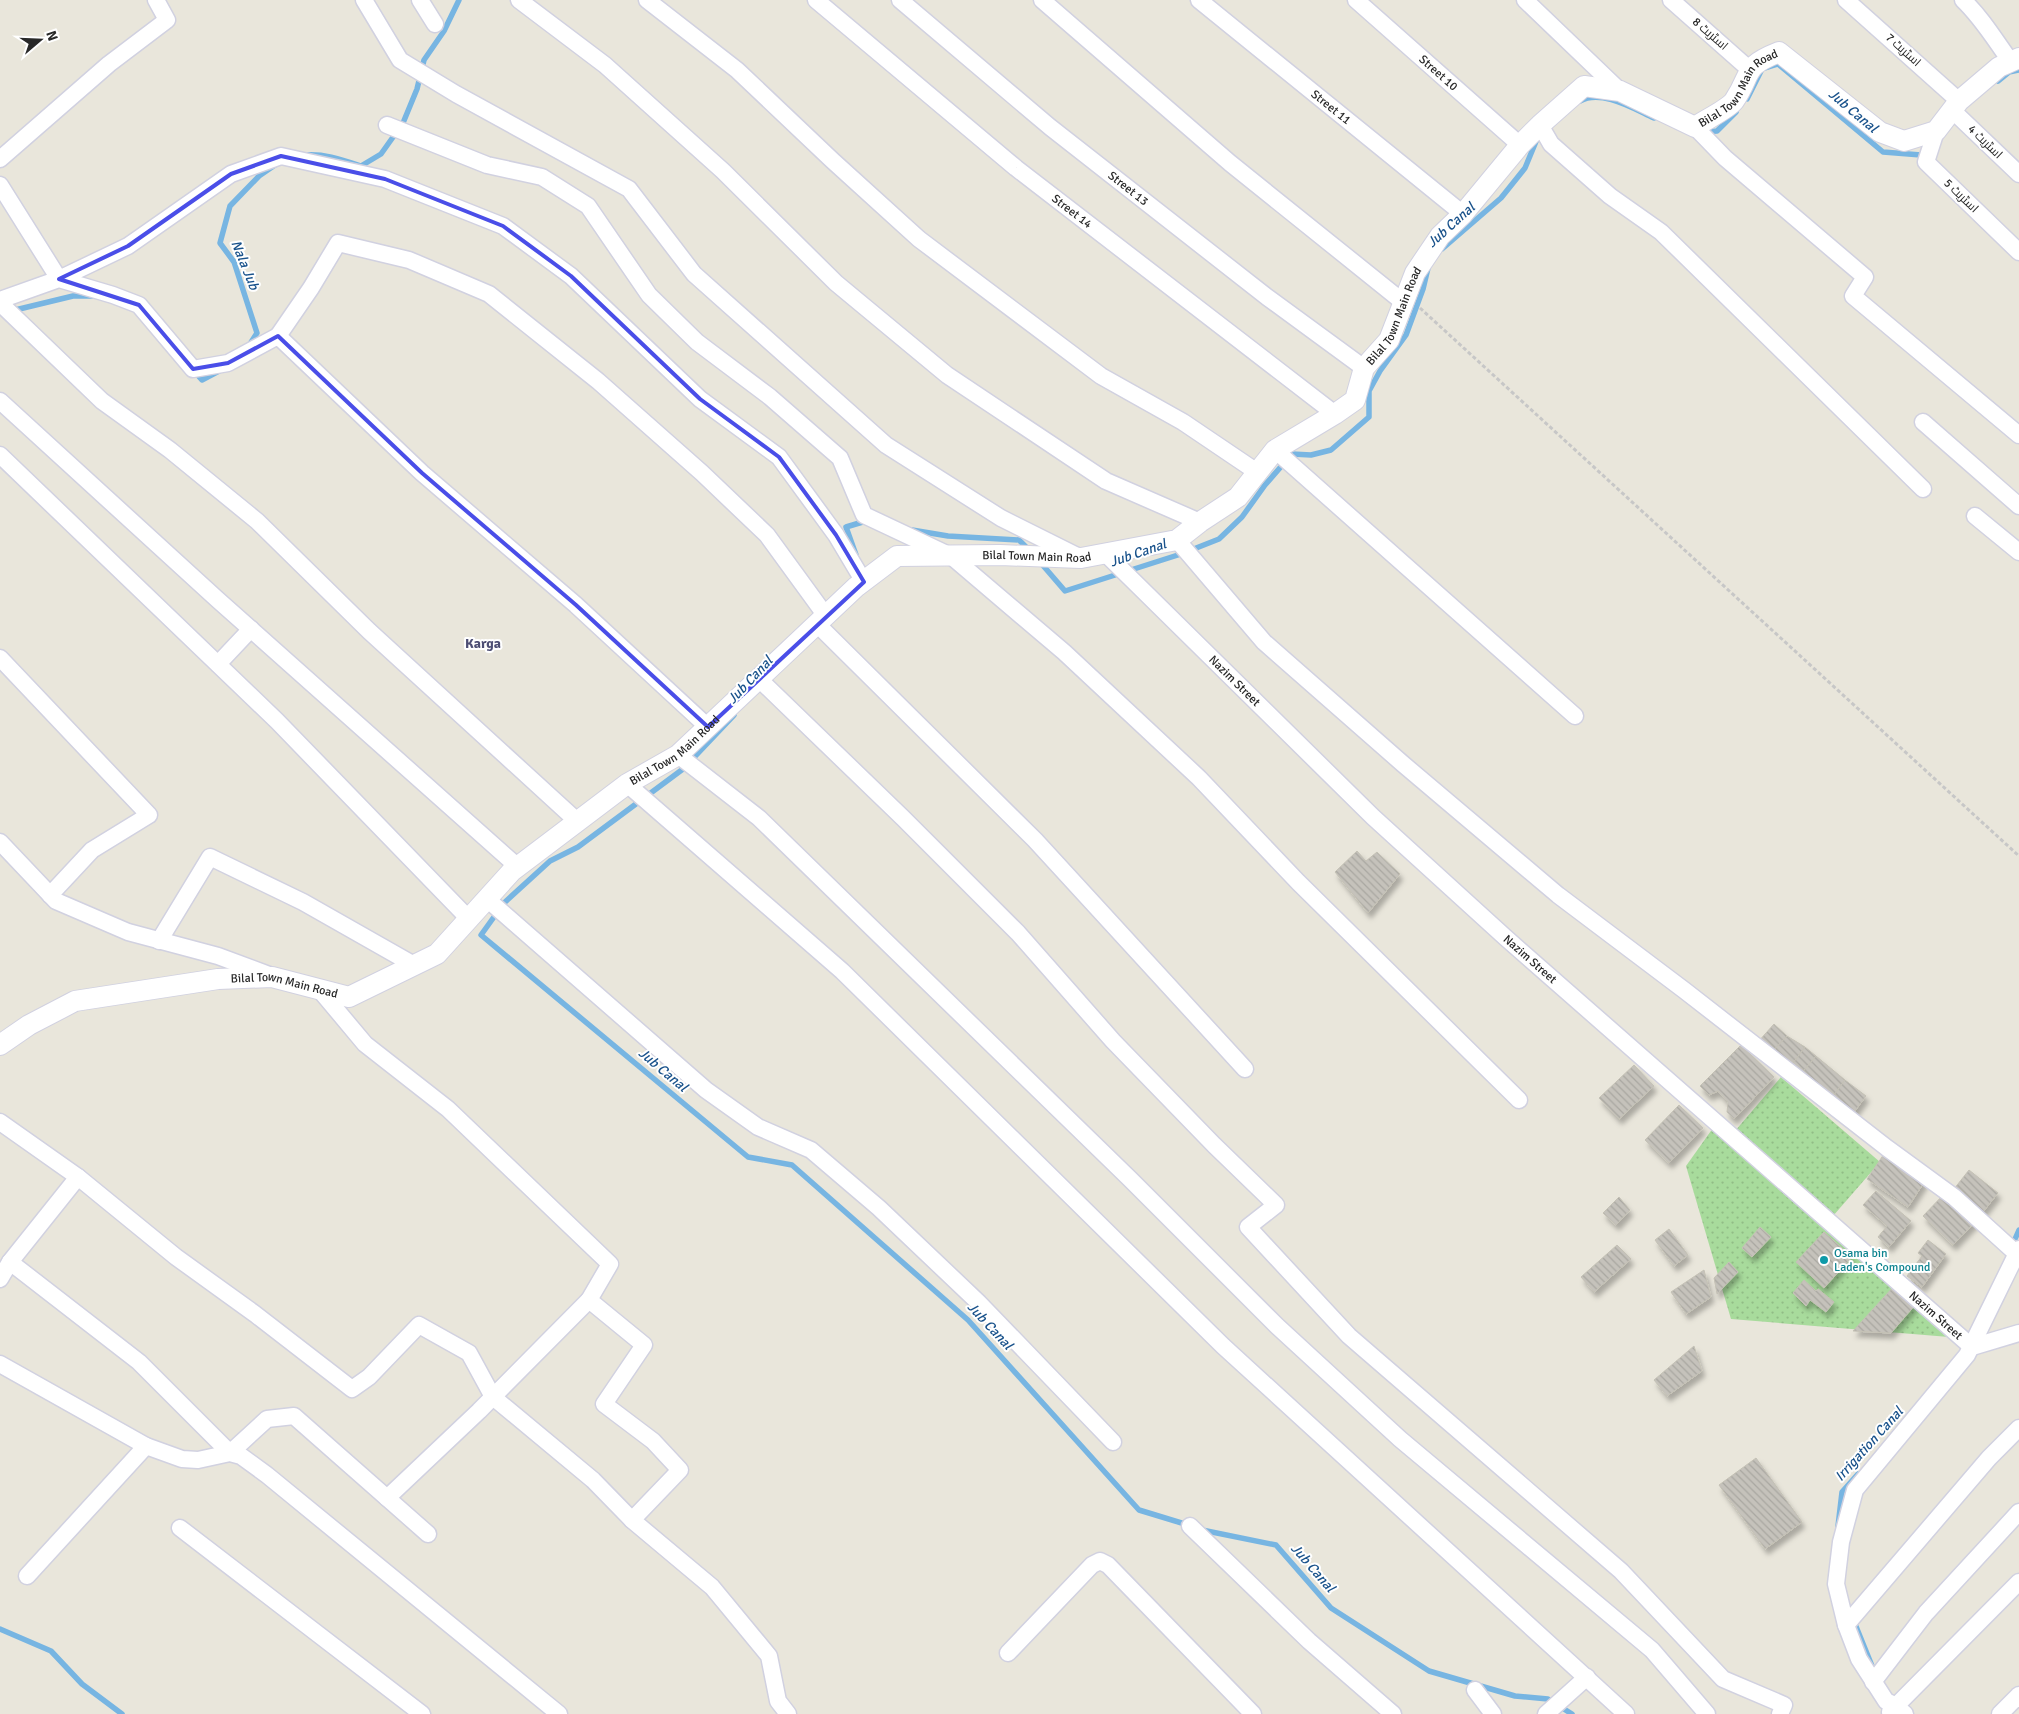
<svg xmlns="http://www.w3.org/2000/svg" width="2019" height="1714" viewBox="0 0 2019 1714" font-family="Signika,Cairo,sans-serif">
  <defs>
    <pattern id="grass-dots" width="8" height="8" patternUnits="userSpaceOnUse" patternTransform="scale(1.25)"><rect width="8" height="8" fill="#a8db9c"/><path d="M2 2h.1M6 6h.1" fill="none" stroke="#91bc86" stroke-width="1.8" stroke-linecap="round"/></pattern>
    <pattern id="building-back-hatch" width="6" height="6" patternUnits="userSpaceOnUse" patternTransform="scale(1.25)"><rect width="6" height="6" fill="#c5c2bb"/><path d="M-1 5l2 2M0 0l6 6M5-1l2 2" fill="none" stroke="#a9a7a1"/></pattern>
    <filter id="shadow"><feDropShadow dx="3" dy="5.5" stdDeviation="2.5" flood-color="#0004"/></filter>
  </defs>
  <rect width="100%" height="100%" fill="#e9e6db"/>
  <!-- grass -->
  <g fill="url(#grass-dots)">
    <path d="M1781,1077l99,85 -47,54 -98,-85z"/>
    <path d="M1713,1128l236,209 -218,-18 -45,-153z"/>
  </g>
  <g fill="none" stroke-linecap="round" stroke-linejoin="round">
    <!-- stream -->
    <g stroke="#77b5e2" stroke-width="5.5">
      <path d="M1998,81l11,-9 10,-2"/>
      <path d="M1747,99l15,-30 16,-5 105,88 38,3 4,-4"/>
      <path d="M1580,101c22,-12 54,8 74,17"/>
      <path d="M1703,132l14,-1 19,-19"/>
      <path d="M304,155c20,-2 39,5 57,11l20,-12 22,-31 14,-34 7,-29 20,-29 15,-31"/>
      <path d="M1442,249l59,-51 24,-30 12,-29"/>
      <path d="M11,311l62,-15h19"/>
      <path d="M248,347l9,-14 -23,-71 -14,-19 10,-37 29,-30 16,-11"/>
      <path d="M194,371l8,9 17,-9"/>
      <path d="M912,530l36,6 71,4 11,11"/>
      <path d="M856,555l-10,-28 20,-6"/>
      <path d="M1040,562l25,29 116,-37 38,-15 23,-22 23,-32 27,-31 19,1 20,-5 38,-33v-26l11,-20 26,-36 17,-46 5,-21"/>
      <path d="M734,715l-51,54 -105,78 -28,14 -46,42 -23,32 267,222 44,8 176,155 171,190 49,15"/>
      <path d="M2012,1246l7,-16"/>
      <path d="M1838,1526l4,-34 16,-18"/>
      <path d="M1202,1530l74,15 55,63 98,63 86,25 33,3 24,15"/>
      <path d="M1853,1619l19,47"/>
      <path d="M0,1629l51,22 31,33 40,30"/>
    </g>
  </g>
  <!-- building -->
  <g fill="url(#building-back-hatch)" stroke="#c4c1b5" filter="url(#shadow)">
    <path d="M1357,851l9,10 11,-9 23,22 -32,39 -33,-41z"/>
    <path d="M1774,1024l13,12 -16,17 -13,-11z"/>
    <path d="M1787,1036l18,11 -15,20 -19,-14z"/>
    <path d="M1741,1045l33,32 -40,42 -7,-7 1,-10 -10,-11 -9,4 -9,-9z"/>
    <path d="M1805,1047l11,9 -16,19 -10,-8z"/>
    <path d="M1816,1056l29,24 -14,19 -31,-24z"/>
    <path d="M1634,1065l20,21 -35,33 -20,-21z"/>
    <path d="M1845,1080l21,16 -14,19 -21,-16z"/>
    <path d="M1679,1105l24,23 -34,35 -24,-23z"/>
    <path d="M1884,1154l41,27 -17,26 -41,-28z"/>
    <path d="M1969,1170l29,23 -15,19 -29,-23z"/>
    <path d="M1876,1191l35,30 -22,26 -11,-10 9,-11 -24,-21z"/>
    <path d="M1947,1191l30,29 -24,25 -30,-29z"/>
    <path d="M1619,1197l11,13 -14,15 -13,-12z"/>
    <path d="M1760,1227l11,10 -19,20 -10,-9z"/>
    <path d="M1669,1229l19,26 -14,11 -19,-26z"/>
    <path d="M1824,1232l28,25 -28,31 -28,-26z"/>
    <path d="M1928,1240l18,14 -24,33 -15,-11 15,-20 -4,-3z"/>
    <path d="M1617,1245l14,14 -37,33 -13,-15z"/>
    <path d="M1729,1262l9,10 -21,22 -3,-16z"/>
    <path d="M1704,1270l7,27 -25,17 -15,-22z"/>
    <path d="M1804,1280l12,11 2,-2 16,13 -8,10 -16,-12 -4,6 -13,-13z"/>
    <path d="M1895,1285l21,19 -25,29 -38,-2z"/>
    <path d="M1694,1346l8,25 -35,25 -13,-16z"/>
    <path d="M1756,1458l46,64 -37,27 -46,-64z"/>
  </g>
  <g fill="none" stroke-linecap="round" stroke-linejoin="round">
    <!-- minor casing -->
    <g stroke="#d1d1e0" stroke-width="19">
      <g id="minor">
        <path d="M364,0l36,60 56,34 173,95 65,85 192,171 115,73 78,39"/>
        <path d="M420,0l15,24"/>
        <path d="M519,0l86,65 118,106 113,112 111,92 159,106 94,41"/>
        <path d="M647,0l90,70 96,91 86,78 182,137 82,46 74,50"/>
        <path id="s1" d="M816,0l200,168 319,246"/>
        <path id="s2" d="M900,0l150,127 217,170 97,71"/>
        <path d="M1042,0l188,163 173,139"/>
        <path id="s3" d="M1199,0l264,214"/>
        <path id="s4" d="M1356,0l164,145"/>
        <path d="M1525,0l95,91"/>
        <path d="M1671,0l78,69"/>
        <path d="M1846,0l113,101"/>
        <path d="M1963,0c19,18 32,40 48,62"/>
        <path d="M1952,110l67,64"/>
        <path d="M387,125l100,40 55,12 46,29 61,89 48,47 73,55 70,61 24,57 87,41 113,96 135,126 99,104 221,218"/>
        <path d="M1540,125l11,19 59,52 51,36 262,257"/>
        <path d="M1695,127l30,31 140,119 -12,19 166,139"/>
        <path d="M1936,131l-10,31 93,90"/>
        <path d="M0,159l109,-95 58,-44 -11,-20"/>
        <path d="M0,185l59,94 69,-33 103,-72 50,-18 104,23 118,47 68,50 129,123 79,58 57,78 28,47"/>
        <path d="M0,300l59,-21 54,16 26,10 54,64 35,-6 50,-27 144,137 154,132 132,122"/>
        <path d="M0,303l102,98 68,49 87,71 112,110 208,190"/>
        <path d="M278,336l33,-48 27,-45 71,17 80,34 109,87 104,92 65,62 59,81"/>
        <path d="M0,401l218,199 300,267"/>
        <path d="M1923,422l96,84"/>
        <path d="M1275,450l300,266"/>
        <path d="M0,455l277,266 192,198"/>
        <path d="M1975,516l44,36"/>
        <path d="M1177,540l87,102 139,122 155,131 126,95 203,158 67,49 63,57"/>
        <path id="s5" d="M1105,553l268,264 133,121 466,409 47,-14"/>
        <path d="M817,624l218,216 210,229"/>
        <path d="M0,658l149,157 -57,35 -42,45"/>
        <path d="M218,664l33,-35"/>
        <path d="M759,679l144,139 115,115 95,108 101,104 62,60 -28,22 101,109 272,235 102,108 61,26 -4,9"/>
        <path d="M678,755l81,63 371,361 147,147 123,113 252,211 55,64"/>
        <path d="M627,784l215,187 381,375 403,368"/>
        <path d="M0,842l56,59 72,31 90,24 51,19"/>
        <path d="M487,899l219,191 52,37 53,23 68,58 100,95 134,139"/>
        <path d="M159,941l51,-84 93,45 111,63"/>
        <path d="M319,989l46,55 83,65 162,155 -21,36 55,45 -40,59 49,37 27,29 -48,50 80,67 57,69 9,45 10,13"/>
        <path d="M0,1122l78,55 -68,85 -10,17"/>
        <path d="M78,1177l98,80 79,57 97,75 17,-12 50,-52 50,28 24,44 100,83 39,40"/>
        <path d="M10,1262l129,100 91,91 37,-34 27,-3 134,118"/>
        <path d="M0,1364l146,82 36,13 16,1 32,-7 11,3 26,19 292,239"/>
        <path d="M387,1498l92,-87 110,-111"/>
        <path d="M1190,1526l119,115 84,73"/>
        <path d="M180,1528l242,186"/>
        <path d="M27,1576l119,-130"/>
        <path d="M1846,1625l143,-167 30,-30"/>
        <path d="M1008,1653l84,-88 8,-4 8,4 145,149"/>
        <path d="M1873,1682l53,-69 93,-101"/>
        <path d="M1475,1690l18,24"/>
        <path d="M1890,1712l129,-130"/>
        <path d="M1546,1714l41,-37"/>
        <path d="M1905,1714l-9,-8 -10,-5 -27,-42 -13,-34 -10,-41 5,-42 14,-52 112,-135 52,-106"/>
        <path d="M2000,1714l19,-19"/>
      </g>
    </g>
    <!-- tertiary casing -->
    <g stroke="#d1d1e0" stroke-width="22">
      <g id="tertiary">
        <path id="s6" d="M0,1045l29,-20 46,-24 143,-22 54,-2 77,20 88,-43 75,-83 115,-87 51,-29 178,-168 41,-31 103,-1 81,3 96,-18 23,-18 38,-25 37,-47 60,-36 20,-14 9,-32 25,-28 26,-67 25,-37 23,-22 57,-69 20,-20 44,-39 36,5 75,36c10,-7 33,-18 39,-26 19,-28 7,-34 45,-49l101,80 24,9 32,-10 23,-30 40,-34 20,-9"/>
      </g>
    </g>
    <!-- path -->
    <path stroke="#c7c7c7" stroke-width="3" stroke-dasharray="4 2.5" stroke-linecap="butt" d="M1420,308l599,548"/>
    <!-- minor -->
    <use href="#minor" stroke="#fff" stroke-width="16"/>
    <!-- tertiary -->
    <use href="#tertiary" stroke="#fff" stroke-width="20"/>
  </g>
  <!-- marked area -->
  <path fill="none" stroke="#4a4ee8" stroke-width="4" stroke-linejoin="round" d="M281,156l104,23 118,47 68,50 129,123 79,58 57,78 28,47 -156,145 -132,-122 -154,-132 -144,-137 -50,27 -35,6 -54,-64 -80,-26 69,-33 103,-72z"/>
  <!-- markers -->
  <circle fill="#0f9aa8" stroke="#fff" stroke-width="2" cx="1824" cy="1260" r="5"/>
  <g text-anchor="middle" dominant-baseline="central" stroke-width="4" stroke-linejoin="round" paint-order="stroke">
    <!-- street labels -->
    <g font-size="12" fill="#282828" stroke="#fff">
      <text transform="translate(1710 34) rotate(41)">اسٹریٹ 8</text>
      <text transform="translate(1903 50) rotate(42)">اسٹریٹ 7</text>
      <text stroke="none"><textPath href="#s4" startOffset="110">Street 10</textPath></text>
      <text stroke="none"><textPath href="#s6" startOffset="2160">Bilal Town Main Road</textPath></text>
      <text stroke="none"><textPath href="#s3" startOffset="170">Street 11</textPath></text>
      <text transform="translate(1985 142) rotate(44)">اسٹریٹ 4</text>
      <text stroke="none"><textPath href="#s2" startOffset="296">Street 13</textPath></text>
      <text transform="translate(1961 196) rotate(44)">اسٹریٹ 5</text>
      <text stroke="none"><textPath href="#s1" startOffset="332">Street 14</textPath></text>
      <text stroke="none"><textPath href="#s6" startOffset="1679">Bilal Town Main Road</textPath></text>
      <text stroke="none"><textPath href="#s6" startOffset="1214">Bilal Town Main Road</textPath></text>
      <text stroke="none"><textPath href="#s5" startOffset="182">Nazim Street</textPath></text>
      <text stroke="none"><textPath href="#s6" startOffset="778">Bilal Town Main Road</textPath></text>
      <text stroke="none"><textPath href="#s5" startOffset="588">Nazim Street</textPath></text>
      <text stroke="none"><textPath href="#s6" startOffset="299">Bilal Town Main Road</textPath></text>
      <text stroke="none"><textPath href="#s5" startOffset="1128">Nazim Street</textPath></text>
    </g>
    <!-- culture labels -->
    <g font-size="12" fill="#0d838f" stroke="#fff" text-anchor="start">
      <text x="1834" y="1253">Osama bin<tspan x="1834" dy="14">Laden's Compound</tspan></text>
    </g>
    <!-- water labels -->
    <g font-size="14" font-style="italic" fill="#19528b" stroke="#fff">
      <text transform="translate(1853 111) rotate(40)">Jub Canal</text>
      <text transform="translate(1451 225) rotate(-42)">Jub Canal</text>
      <text transform="translate(245 265) rotate(68)">Nala Jub</text>
      <text transform="translate(1138 553) rotate(-19)">Jub Canal</text>
      <text transform="translate(750 680) rotate(-47)">Jub Canal</text>
      <text transform="translate(663 1070) rotate(40)">Jub Canal</text>
      <text transform="translate(990 1326) rotate(47)">Jub Canal</text>
      <text transform="translate(1869 1444) rotate(-48)">Irrigation Canal</text>
      <text transform="translate(1313 1568) rotate(49)">Jub Canal</text>
    </g>
    <!-- neighbourhood labels -->
    <g font-size="14" font-weight="bold" fill="#4d4e74" stroke="#fff">
      <text x="483" y="643">Karga</text>
    </g>
  </g>
  <!-- north arrow -->
  <g transform="translate(40 40) rotate(71)" stroke="#ffffff" stroke-width="4" paint-order="stroke">
  <path d="M0-4L9 19L0 12L-9 19Z" fill="#282828"/>
  <text y="-8" font-size="14" font-weight="bold" text-anchor="middle" fill="#282828">N</text>
  </g>
</svg>
